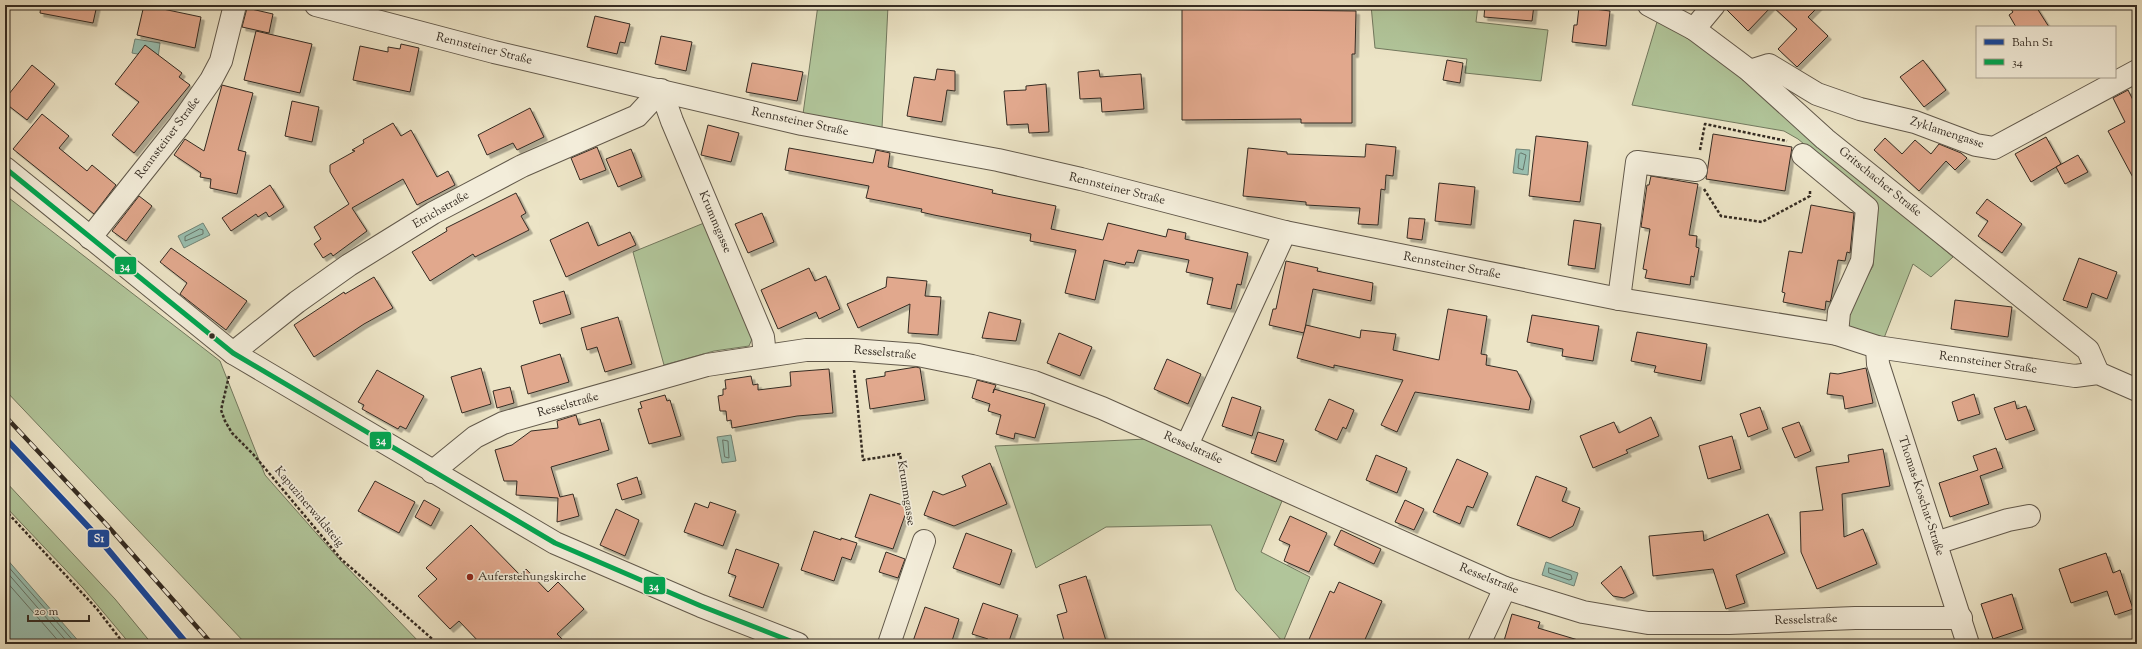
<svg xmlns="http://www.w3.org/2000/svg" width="2142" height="649" viewBox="0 0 2142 649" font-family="'Sorts Mill Goudy',serif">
  <defs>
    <filter id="shadow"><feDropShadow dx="3.5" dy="3.5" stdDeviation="0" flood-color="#0004"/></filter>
  </defs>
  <rect width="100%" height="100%" fill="#ece4c6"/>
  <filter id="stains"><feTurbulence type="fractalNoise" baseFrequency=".005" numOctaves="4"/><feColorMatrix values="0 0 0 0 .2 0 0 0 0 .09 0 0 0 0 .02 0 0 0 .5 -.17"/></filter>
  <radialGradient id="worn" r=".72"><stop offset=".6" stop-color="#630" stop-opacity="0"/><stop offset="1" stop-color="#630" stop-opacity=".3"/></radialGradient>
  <!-- green -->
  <g fill="#b1c59a" stroke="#72785e">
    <path d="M818,5l70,1 -6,122 -79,-14z"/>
    <path d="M1371,5h107l-2,17 72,8 -7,51 -76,-8 2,-14 -92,-11z"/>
    <path d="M1657,22l35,14 261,221 -22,20 -18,-13 -29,74 -40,-10 4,-18 25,-44 4,-57 -4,-7 -75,-63 -14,-8 -152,-26z"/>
    <path d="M5,195l215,166 45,114 74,84 82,85h-175l-241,-254z"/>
    <path d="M704,223l48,116 -3,7 -35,5 -50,14 -31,-113z"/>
    <path d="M1147,439l135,62 -21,51 49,25 -27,65 -47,-52 -25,-65 -105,2 -70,41 -41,-122z"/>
    <path d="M5,481l110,118 37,45h-22l-47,-56 -78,-82z"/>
  </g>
  <!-- water -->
  <g fill="#99bfb0" stroke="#718477">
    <path d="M135,39l25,4 -2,15 -26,-5z"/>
    <path d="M1516,149l14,1 -2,25 -15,-2z"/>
    <path d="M203,223l7,12 -26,13 -6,-12z"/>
    <path d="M731,435l5,26 -14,2 -5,-26z"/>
    <path d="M5,557l76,87h-76z"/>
    <path d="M1546,562l32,11 -4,13 -32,-11z"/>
  </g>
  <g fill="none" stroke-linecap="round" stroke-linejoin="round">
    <!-- shore -->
    <g stroke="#667569" stroke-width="1">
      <path d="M1521,153l5,2 -3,15 -5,-2 1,-13z"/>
      <path d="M200,229l3,1v4l-18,7v-4z"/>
      <path d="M723,440l5,1 1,17 -4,-1z"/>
      <path d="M5,563l71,81"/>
      <path d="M1549,568l22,7 1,4 -3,1 -20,-7z"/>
      <path d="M5,570l64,74"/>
      <path d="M5,580l56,64"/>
    </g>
  </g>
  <!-- building -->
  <g fill="#e1a88d" stroke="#342b22" filter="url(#shadow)">
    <path d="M41,5h56l-4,18 -53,-10z"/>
    <path d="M144,5l57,12 -6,31 -58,-13z"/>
    <path d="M1485,5h49l-2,16 -48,-4z"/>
    <path d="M1726,5h94l-12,12 20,19 -31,31 -19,-18 19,-20 -25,-23 -24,25 -22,-22z"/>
    <path d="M2008,5h27l14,22h-33l-7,-12 4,-3z"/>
    <path d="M1579,7l31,4 -4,35 -34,-4 2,-17h3z"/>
    <path d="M247,8l26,6 -4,19 -27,-6z"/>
    <path d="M1182,9l174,2 -1,43h-3v69h-51v-4l-119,1z"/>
    <path d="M595,16l35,8 -5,19 -5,-1 -3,12 -30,-7z"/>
    <path d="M256,31l56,13 -12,49 -56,-13z"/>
    <path d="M661,36l31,6 -6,29 -31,-7z"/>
    <path d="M401,44l18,4 -9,44 -57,-12 7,-34 28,6v-5l12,2z"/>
    <path d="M145,45l37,28 -3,4 11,8 -56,68 -22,-18 27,-33 -24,-18z"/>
    <path d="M1447,60l16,3 -3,20 -17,-3z"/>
    <path d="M1923,60l23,30 -22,17 -24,-30z"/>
    <path d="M752,63l51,9 -6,29 -51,-9z"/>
    <path d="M32,65l23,19 -28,36 -22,-17v-4z"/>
    <path d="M937,69l18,2v20l-8,-1 -5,32 -35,-6 7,-39 21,3z"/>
    <path d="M1099,70l1,7 41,-3 3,35 -42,3 -1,-14 -21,1 -2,-27z"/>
    <path d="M1046,84l3,48 -20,1 -1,-9 -21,1 -3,-34 22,-1v-4z"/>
    <path d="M222,85l31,8 -15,57 8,2 -9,42 -27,-6 1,-9 -11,-2 1,-4 -27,-18 11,-16 19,12z"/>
    <path d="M2128,90l9,18v77l-29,-54 17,-9 -12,-24z"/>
    <path d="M292,101l27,6 -7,35 -27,-6z"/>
    <path d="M530,108l14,29 -27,13 -4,-7 -26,12 -9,-20z"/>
    <path d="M42,114l27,22 -10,12 28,23 5,-6 24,20 -22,29 -81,-65z"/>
    <path d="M393,123l8,13 10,-6 26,47 11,-6 7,14 -38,20 -14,-26 -51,29 15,23 -34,25 -2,-3 -8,5 -9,-14 7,-5 -7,-12 35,-23 -19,-32v-7l25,-14 -3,-1 12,-7 -1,-3z"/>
    <path d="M708,125l31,8 -8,29 -30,-7z"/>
    <path d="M1713,134l79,13 -7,44 -79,-12z"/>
    <path d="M1536,136l52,6 -8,60 -51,-6z"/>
    <path d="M2046,137l15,27 -30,18 -16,-28z"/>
    <path d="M1885,138l17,16 13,-14 16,14 8,-10 22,9 6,5 -12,12 -9,-9 -27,30 -45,-41z"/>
    <path d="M1366,144l30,3 -3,29 -7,-1 -1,15 -4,-1 -3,36 -20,-1 2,-16 -54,-3v-3l-63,-6 5,-48 39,4v2l78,3z"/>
    <path d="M597,147l9,23 -26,10 -9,-22z"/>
    <path d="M789,148l84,15 3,-13 14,3 -2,14 105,23 -1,3 64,13 -5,23 52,11 5,-17 58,14 2,-8 18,4 -1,6 63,14 -7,32 -4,-1 -6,25 -24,-5 6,-26 -27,-6 3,-12 -51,-10 -4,13 -8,-1 -1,3 -21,-5 -9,40 -30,-7 11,-43 -46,-9 1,-7 -97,-19 -13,-3 1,-3 -56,-11 3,-12 -84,-16z"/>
    <path d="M631,149l11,28 -24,10 -12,-28z"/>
    <path d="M2078,155l10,17 -23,12 -9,-17z"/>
    <path d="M1651,176l47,8 -9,51 8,1 -1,11 3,1 -5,29 -3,-1 -1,9 -45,-7 2,-8 -4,-1 7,-40 -9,-2 6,-42h2z"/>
    <path d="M1439,183l36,4 -4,38 -36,-4z"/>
    <path d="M270,185l14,22 -15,10 -3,-5 -8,5 -2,-3 -25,17 -9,-13z"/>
    <path d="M516,193l10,20 -5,3 8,14 -54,27 -2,-3 -43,27 -18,-29 35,-21 -1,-3z"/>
    <path d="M139,196l13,10 -26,35 -14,-10z"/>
    <path d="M1987,199l35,25 -20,29 -24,-17 10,-15 -12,-8z"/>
    <path d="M1811,205l43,8 -4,40 -3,-1 -2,9 -7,-1 -7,39 -1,3 -4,-1 -1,9 -42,-8 2,-9 -3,-1 7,-41 13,2z"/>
    <path d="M762,213l12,29 -26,11 -13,-29z"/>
    <path d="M1409,218l16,1 -3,21 -15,-2z"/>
    <path d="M1574,220l27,4 -6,45 -27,-4z"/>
    <path d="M588,222l10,24 32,-14 6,13 -70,32 -16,-37z"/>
    <path d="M171,248l76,53 -21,29 -46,-36 7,-11 -27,-21z"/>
    <path d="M2079,258l38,14 -10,27 -15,-6 -5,15 -24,-8z"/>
    <path d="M1286,261l32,7 -1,3 56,12 -2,18 -58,-12 -9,44 -35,-8 4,-16h3z"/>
    <path d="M809,268l6,13 11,-5 14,33 -21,10 -3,-7 -38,17 -17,-39z"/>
    <path d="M374,277l19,31 -29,16 -50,33 -20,-32 50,-33 1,2z"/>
    <path d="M887,277l40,4 -2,15 16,1 -3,38 -30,-2 2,-29 -52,24 -11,-24 39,-17z"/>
    <path d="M564,291l7,23 -31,10 -7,-23z"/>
    <path d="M1955,300l57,7 -4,30 -57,-8z"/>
    <path d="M1448,309l39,7 -6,38 6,1 -1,10 31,6 14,28 -2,11 -114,-18 -18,40 -16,-7 22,-45 -69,-15v3l-37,-10 9,-33 54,13 1,-8 35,4 -3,16 46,10z"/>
    <path d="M989,312l32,8 -5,21 -34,-3z"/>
    <path d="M1532,315l67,11 -6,35 -31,-5 1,-7 -36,-7z"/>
    <path d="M618,317l14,47 -27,8 -8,-25 -10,3 -6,-22z"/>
    <path d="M1637,332l70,12 -6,37 -47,-9 2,-6 -25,-5z"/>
    <path d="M1059,333l33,14 -12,29 -33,-13z"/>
    <path d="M560,354l9,28 -41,12 -7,-28z"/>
    <path d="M1167,359l34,15 -13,30 -34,-15z"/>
    <path d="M916,367l4,1 5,32 -55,9 -4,-30 19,-3v-4z"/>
    <path d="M481,368l10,36 -29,9 -11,-36z"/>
    <path d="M1866,368l7,35 -28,6 -2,-13 -16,-2 3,-21 8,1z"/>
    <path d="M829,369l4,44 -36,3 -65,12 -1,-8 -4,1 -1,-10h-6l-2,-15 5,-1v-6h3l-1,-9 26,-4 2,9 5,-1v6l33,-4 -1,-14z"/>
    <path d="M377,370l47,26 -18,33 -6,-3 -2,3 -36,-20 2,-4 -6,-3z"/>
    <path d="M977,380l19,5 -3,8 1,-4 51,15 -10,34 -20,-5 -1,6 -18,-5 5,-19 -13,-4 2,-7 -18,-6z"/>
    <path d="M510,387l4,16 -17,5 -4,-17z"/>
    <path d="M1974,394l6,20 -22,7 -6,-19z"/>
    <path d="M665,395l2,6 3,-1 11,36 -32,8 -11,-35 4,-1 -2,-6z"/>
    <path d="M1232,397l29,10 -9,29 -30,-10z"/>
    <path d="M1329,399l25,11 -8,19 -3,-2 -6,13 -22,-10z"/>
    <path d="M2015,401l2,8 9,-3 9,24 -29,10 -12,-32z"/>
    <path d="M1760,407l8,22 -20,8 -8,-23z"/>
    <path d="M576,415l3,10 21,-6 9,31 -58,17 9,30 13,-3 6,22 -22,6 1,-24 -42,-3 1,-14h-13l-9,-31 17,-5 19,-14 27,-3 -1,-7z"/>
    <path d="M1651,417l8,19 -33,14 2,3 -35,15 -13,-32 34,-14 5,11z"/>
    <path d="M1799,422l12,29 -16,7 -13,-30z"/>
    <path d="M1258,432l26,8 -8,22 -25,-9z"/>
    <path d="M1732,436l9,33 -33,10 -9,-33z"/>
    <path d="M1996,448l7,20 -23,8 9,28 -39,13 -11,-34 39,-13 -5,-14z"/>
    <path d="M1883,449l7,37 -48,8 2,43 19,-8 14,35 -60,25 -16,-37 -1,-40 23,-2 -7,-43 33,-5 -1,-7z"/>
    <path d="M1376,455l31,13 -10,25 -31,-13z"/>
    <path d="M1457,459l31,14 -15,35 -6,-2 -7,18 -27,-12z"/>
    <path d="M990,463l17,41 -53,22 -30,-11 9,-24 10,4 23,-9 -4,-10z"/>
    <path d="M1536,476l31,12 -5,13 18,7 -7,18 -23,12 -33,-13z"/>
    <path d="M637,477l5,17 -20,6 -5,-16z"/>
    <path d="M375,481l40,21 -16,31 -41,-22z"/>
    <path d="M870,494l38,13 -15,42 -38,-12z"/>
    <path d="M424,500l16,9 -9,17 -16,-9z"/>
    <path d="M1405,500l19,9 -10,21 -19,-8z"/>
    <path d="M710,502l26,9 -13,35 -39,-14 11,-29 13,5z"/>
    <path d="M616,509l23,11 -14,36 -25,-11z"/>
    <path d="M1768,514l17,39 -49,22 9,28 -19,6 -13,-40 -60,7 -4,-40 54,-5 1,10z"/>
    <path d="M1290,516l37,17 -18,39 -25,-11 6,-16 -11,-5z"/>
    <path d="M471,525l49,50 6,-6 22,23 10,-10 26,27 -27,25 10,10h-86l-22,-23 -9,8 -32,-33 19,-17 -11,-11z"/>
    <path d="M1341,530l40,19 -7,15 -40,-19z"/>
    <path d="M814,531l27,9v-2l16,5 -6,17 -9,-3 -8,24 -33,-11z"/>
    <path d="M966,533l46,17 -12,35 -47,-17z"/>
    <path d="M736,549l43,15 -16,44 -34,-12 7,-20 -8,-3z"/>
    <path d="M886,552l19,7 -7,19 -19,-6z"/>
    <path d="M2106,553l7,20 7,-3 13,39 -18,6 -8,-24 -36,12 -12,-34z"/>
    <path d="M1621,566l13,27 -10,5 -11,-2 -12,-13z"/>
    <path d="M1086,576l21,68h-42l-8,-29 10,-3 -8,-27z"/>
    <path d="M1339,582l43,19 -19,43h-56l23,-53 4,2z"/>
    <path d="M2012,594l11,35 -30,10 -12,-35z"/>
    <path d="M983,603l35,12 -10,29h-22l2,-5 -16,-5z"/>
    <path d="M925,607l34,12 -8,25h-39z"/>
    <path d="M1512,614l28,8 -2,6 40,12v4h-75z"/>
  </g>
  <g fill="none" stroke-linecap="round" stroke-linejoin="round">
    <!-- minor casing -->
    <g stroke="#62594b" stroke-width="24">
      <g id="minor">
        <path d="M316,5l178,47 308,72 196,36 83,19 204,53 334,67 218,35 40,13 198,29 23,-3 39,17"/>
        <path d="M1649,5l45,24 56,42 75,68 263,211 10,23"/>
        <path d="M1694,29l20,-24"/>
        <path d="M1750,71l19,-6 48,29 43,15 55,13 61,23 18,3 143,-77"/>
        <path d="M1803,155l64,53 -5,53 -23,51 -2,22"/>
        <path d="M5,168l228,185 322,190 146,63 97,38"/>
        <path d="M90,238l89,-112 32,-46 10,-19 14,-56"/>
        <path d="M1619,299l18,-137 59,8"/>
        <path d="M1877,347l1,17 90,280"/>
        <path d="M233,353l64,-51 52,-37 84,-52 89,-47 115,-50 24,-26 11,31 91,216 2,18"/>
        <path d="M1187,445l98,-213"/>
        <path d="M432,472l43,-35 28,-14 204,-58 99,-15h46l66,5 54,11 62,16 68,26 403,180 78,24 65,11h81l126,-5h106"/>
        <path d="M1936,543l72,-23 21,-4"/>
        <path d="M889,644l35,-103"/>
        <path d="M1479,644l26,-56"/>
      </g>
    </g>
    <!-- path -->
    <g stroke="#342b22" stroke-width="2.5" stroke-dasharray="3 2" stroke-linecap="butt">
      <path d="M1700,150l5,-26 82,17"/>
      <path d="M1704,189l17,27 41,6 48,-26v-6"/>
      <path d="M854,370l9,90 37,-6 11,71"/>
      <path d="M229,376l-8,34 4,11 7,12 21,21 88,105 97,85"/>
      <path d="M5,510l92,99 27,35"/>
    </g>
    <!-- minor -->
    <use href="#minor" stroke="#f3edda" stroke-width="22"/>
    <!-- rail casing -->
    <g stroke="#342b22" stroke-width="4.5">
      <path id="rail" d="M5,416l101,108 106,120"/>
    </g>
    <!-- rail -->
    <use href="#rail" stroke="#f3edda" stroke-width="3" stroke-dasharray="9" stroke-linecap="butt"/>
    <!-- bus-1 casing -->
    <g stroke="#f3edda" stroke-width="8">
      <path id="bus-1" d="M5,168l228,185 322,190 146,63 97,38"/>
    </g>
    <!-- bus-1 -->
    <use href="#bus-1" stroke="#00a651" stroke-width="5"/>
    <!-- rail-1 casing -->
    <g stroke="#f3edda" stroke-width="9">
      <path id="rail-1" d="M5,438l90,96 92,110"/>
    </g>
    <!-- rail-1 -->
    <use href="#rail-1" stroke="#17489e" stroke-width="6"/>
  </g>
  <!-- markers -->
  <circle fill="#342b22" stroke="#f3edda" stroke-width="1.5" cx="212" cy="336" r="3.5"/>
  <circle fill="#8f2418" stroke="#f3edda" stroke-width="1.5" cx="470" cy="577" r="4"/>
  <g text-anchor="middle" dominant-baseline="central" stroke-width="3.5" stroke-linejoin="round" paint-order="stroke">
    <!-- street labels -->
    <g font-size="12" fill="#342b22" stroke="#f3edda">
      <text transform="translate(484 49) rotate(14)">Rennsteiner Straße</text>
      <text transform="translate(800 122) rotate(12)">Rennsteiner Straße</text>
      <text transform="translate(1947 133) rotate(18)">Zyklamengasse</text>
      <text transform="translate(168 138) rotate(-53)">Rennsteiner Straße</text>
      <text transform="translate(1880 182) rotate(39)">Gritschacher Straße</text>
      <text transform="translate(1117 189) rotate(14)">Rennsteiner Straße</text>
      <text transform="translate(441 210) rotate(-30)">Etrichstraße</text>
      <text transform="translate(715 222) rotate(67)">Krummgasse</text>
      <text transform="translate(1452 266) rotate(11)">Rennsteiner Straße</text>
      <text transform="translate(885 353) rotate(5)">Resselstraße</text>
      <text transform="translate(1988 363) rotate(8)">Rennsteiner Straße</text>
      <text transform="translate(568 405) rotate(-16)">Resselstraße</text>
      <text transform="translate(1193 448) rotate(24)">Resselstraße</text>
      <text transform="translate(906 493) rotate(81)">Krummgasse</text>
      <text transform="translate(1921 496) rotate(72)">Thomas-Koschat-Straße</text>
      <text transform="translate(309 507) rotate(50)">Kapuzinerwaldsteig</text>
      <text transform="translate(1489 579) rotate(22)">Resselstraße</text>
      <text transform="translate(1806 620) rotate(-2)">Resselstraße</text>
    </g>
    <!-- poi labels -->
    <g font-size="12" fill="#342b22" stroke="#f3edda" text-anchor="start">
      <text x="478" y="577">Auferstehungskirche</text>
    </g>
  </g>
  <g stroke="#f3edda" stroke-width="1.5">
    <rect x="114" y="256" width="23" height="19" rx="4" fill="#00a651"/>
    <rect x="369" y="431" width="23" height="19" rx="4" fill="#00a651"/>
    <rect x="87" y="529" width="23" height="19" rx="4" fill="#17489e"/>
    <rect x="643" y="576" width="23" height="19" rx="4" fill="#00a651"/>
  </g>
  <g font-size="11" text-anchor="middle" font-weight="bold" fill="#fff">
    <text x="125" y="270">34</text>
    <text x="381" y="444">34</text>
    <text x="99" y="542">S1</text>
    <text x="654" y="590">34</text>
  </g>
  <!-- margin -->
  <rect width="2142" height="649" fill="none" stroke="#ece4c6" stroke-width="20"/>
  <rect x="6" y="6" width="2130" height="637" fill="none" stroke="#342b22" stroke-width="2"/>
  <rect x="10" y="10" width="2122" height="629" fill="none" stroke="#342b22"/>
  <!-- legend -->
  <rect x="1976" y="26" width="140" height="52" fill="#f3edda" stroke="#a79f90"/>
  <rect x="1984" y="39" width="20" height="6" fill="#17489e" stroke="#a79f90"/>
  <text x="2012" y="46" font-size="12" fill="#342b22">Bahn S1</text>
  <rect x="1984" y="59" width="20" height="6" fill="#00a651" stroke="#a79f90"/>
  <text x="2012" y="66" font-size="12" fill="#342b22">34</text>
  <!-- scale -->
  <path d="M28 615v6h61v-6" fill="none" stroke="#342b22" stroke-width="2"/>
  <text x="34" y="615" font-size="12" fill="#342b22" stroke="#f3edda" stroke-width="3" paint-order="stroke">20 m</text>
  <rect width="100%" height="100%" filter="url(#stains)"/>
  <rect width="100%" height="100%" fill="url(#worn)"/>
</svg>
